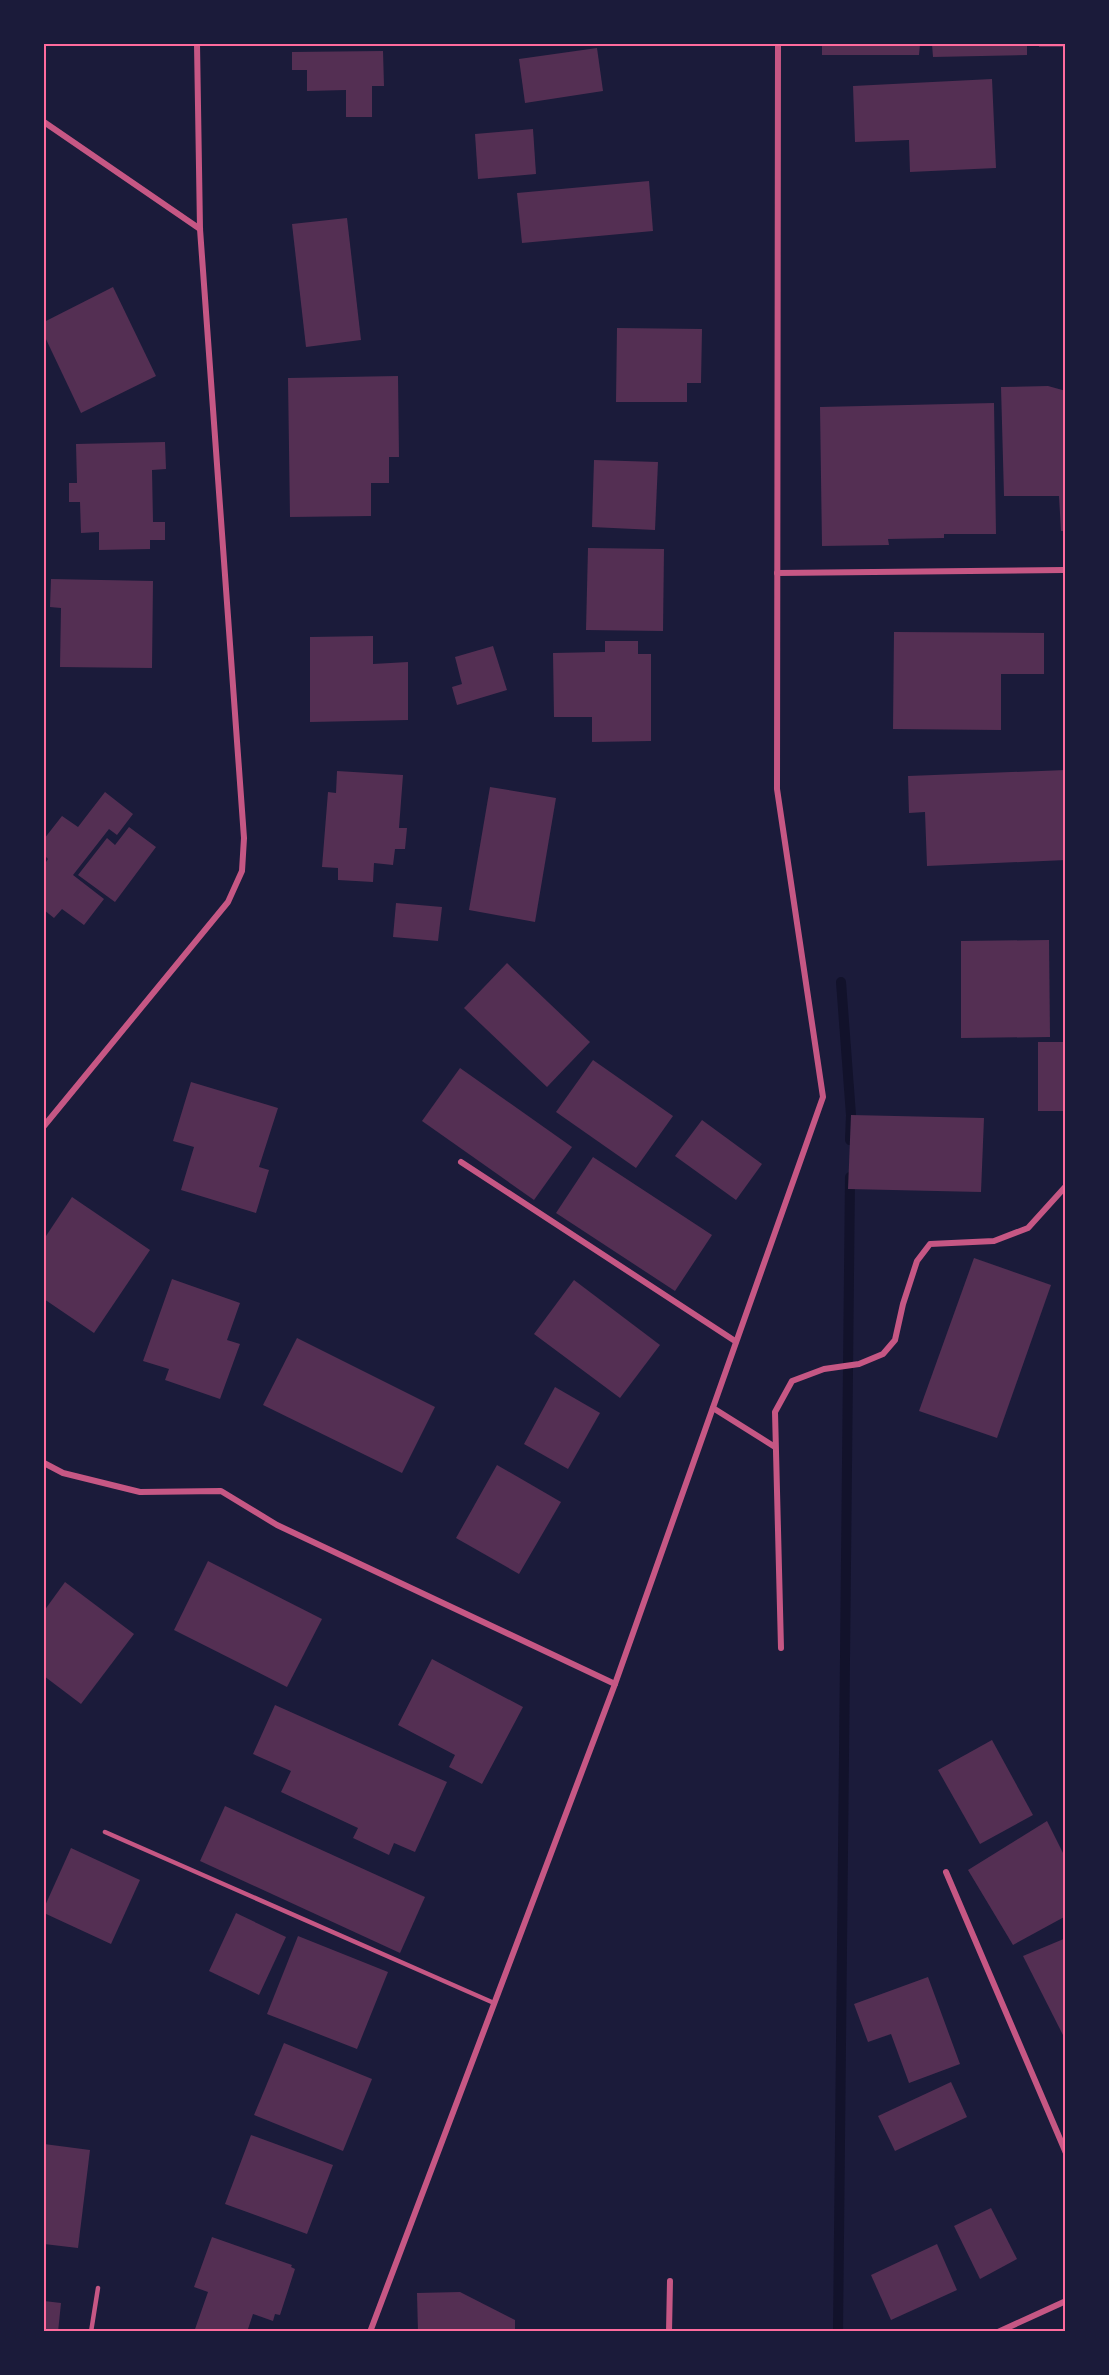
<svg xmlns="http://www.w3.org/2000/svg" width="1109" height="2375" viewBox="0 0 1109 2375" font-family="Quicksand,sans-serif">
  <rect width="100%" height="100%" fill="#1b1b3a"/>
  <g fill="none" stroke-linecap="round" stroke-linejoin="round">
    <!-- stream -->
    <g stroke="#12122b" stroke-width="10">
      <path d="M841,982l10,133 -1,25"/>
      <path d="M838,2332l12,-1155"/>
    </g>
  </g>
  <!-- building -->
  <g fill="#542f53">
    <path d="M822,44h98l-1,11h-97z"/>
    <path d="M932,44h95v11l-94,2z"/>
    <rect x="1039" y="44" width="27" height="3"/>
    <path d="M597,48l6,43 -78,12 -6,-44z"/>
    <path d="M383,51l1,35h-12v31h-26v-27l-39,1v-21h-15v-18z"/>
    <path d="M992,79l4,89 -86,4 -1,-32 -54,2 -2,-56z"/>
    <path d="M533,129l3,45 -58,5 -3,-45z"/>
    <path d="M649,181l4,50 -131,12 -5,-50z"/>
    <path d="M347,218l14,122 -55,7 -14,-123z"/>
    <path d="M113,287l43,89 -75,37 -37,-78v-13z"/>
    <path d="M617,328l85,1 -1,54h-14v19h-71z"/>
    <path d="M398,376l1,81h-10v26h-18v33l-81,1 -2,-139z"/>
    <path d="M1048,386l18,5v140h-5l-2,-35h-55l-3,-109z"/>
    <path d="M994,403l2,131h-52v4l-56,1 1,6 -67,1 -2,-139z"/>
    <path d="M165,442l1,27 -14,1 1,52h12v18h-15v9l-51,1v-18l-18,1 -1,-31h-11v-19h8l-1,-39z"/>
    <path d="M594,460l64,2 -3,68 -63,-3z"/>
    <path d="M588,548l76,1 -1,82 -77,-1z"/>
    <path d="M51,579l102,2 -1,87 -92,-1 1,-59 -11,-1z"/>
    <path d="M894,632l150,1v41h-43v56l-108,-1z"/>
    <path d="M373,636v28l35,-2v58l-98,2v-85z"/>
    <path d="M605,641h33v13h13v87l-59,1v-25h-38l-1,-64 52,-1z"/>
    <path d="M493,646l14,44 -50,15 -5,-18 10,-3 -7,-27z"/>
    <path d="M1066,770v90l-139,6 -2,-54 -16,1 -1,-37z"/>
    <path d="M337,771l66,4 -4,53h8l-2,21h-10l-2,16 -19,-2 -1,19 -35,-2v-12l-16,-1 6,-75 8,1z"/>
    <path d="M490,787l66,11 -21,124 -66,-12z"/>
    <path d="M105,792l28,22 -16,21 -8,-6 -36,46 31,24 -20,26 -22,-16 -8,9 -10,-8v-45l4,-6 -4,-4v-16l18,-23 16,11z"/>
    <path d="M129,827l27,20 -41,55 -37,-27 29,-37 8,7z"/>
    <path d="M396,903l46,4 -4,34 -45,-4z"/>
    <path d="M1049,940l1,97 -89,1v-97z"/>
    <path d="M507,963l83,79 -43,45 -83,-79z"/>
    <rect x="1038" y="1042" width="28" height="69"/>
    <path d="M593,1060l80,56 -37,52 -80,-56z"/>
    <path d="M460,1068l112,79 -38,53 -112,-79z"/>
    <path d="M191,1082l87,26 -19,59 10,3 -13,43 -75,-23 13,-43 -21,-6z"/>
    <path d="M851,1115l133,3 -3,74 -133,-3z"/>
    <path d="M702,1120l60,44 -26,36 -61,-44z"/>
    <path d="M593,1157l119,78 -37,56 -119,-78z"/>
    <path d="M72,1197l78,53 -56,83 -50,-34v-60z"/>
    <path d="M974,1258l77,27 -54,153 -78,-27z"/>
    <path d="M172,1279l68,24 -13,37 13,4 -20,55 -55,-19 4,-11 -26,-8z"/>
    <path d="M574,1280l86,65 -40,53 -86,-64z"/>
    <path d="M297,1338l138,69 -33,66 -139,-68z"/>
    <path d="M555,1387l45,26 -32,56 -44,-25z"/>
    <path d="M497,1465l64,37 -42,72 -63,-36z"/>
    <path d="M208,1561l114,58 -35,68 -113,-57z"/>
    <path d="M65,1582l69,52 -53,70 -37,-28v-65z"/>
    <path d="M432,1659l91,48 -41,77 -33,-17 6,-12 -57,-30z"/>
    <path d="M275,1705l172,77 -32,70 -21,-9 -5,12 -36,-17 5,-10 -77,-36 10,-21 -38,-17z"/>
    <path d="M992,1740l41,75 -53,29 -42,-74z"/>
    <path d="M225,1806l200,91 -25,56 -200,-92z"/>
    <path d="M1047,1821l19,38v57l-53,29 -45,-75z"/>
    <path d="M71,1848l69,32 -29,64 -67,-31v-5z"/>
    <path d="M236,1913l50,24 -27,58 -50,-24z"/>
    <path d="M298,1936l90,36 -31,77 -90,-35z"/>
    <path d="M1066,1938v103l-43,-85z"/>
    <path d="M928,1977l32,87 -51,19 -18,-49 -23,8 -14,-38z"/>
    <path d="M284,2043l88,36 -29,72 -89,-36z"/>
    <path d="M951,2082l16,35 -72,34 -17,-35z"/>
    <path d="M251,2135l82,30 -26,69 -82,-30z"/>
    <path d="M44,2144l46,6 -12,98 -34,-4z"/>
    <path d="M991,2208l26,51 -37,20 -26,-53z"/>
    <path d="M212,2237l80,28 -1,2 4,2 -15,46 -5,-1 -2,7 -20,-7 -6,18h-53l14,-40 -14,-5z"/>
    <path d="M937,2244l20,46 -66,30 -20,-45z"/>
    <path d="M460,2292l55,28v12h-97l-1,-39z"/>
    <path d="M44,2301l17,2 -3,29h-14z"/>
  </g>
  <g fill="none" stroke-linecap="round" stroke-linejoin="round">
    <!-- service -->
    <g stroke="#c65784" stroke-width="4.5">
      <path d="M105,1832l389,171"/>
      <path d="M91,2332l7,-44"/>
    </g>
    <!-- minor -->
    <g stroke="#c65784" stroke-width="6">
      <path d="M44,122l156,107"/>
      <path d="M777,573l287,-3"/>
      <path d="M44,1126l184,-224 14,-31 2,-33 -44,-609 -3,-185"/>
      <path d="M461,1162l274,179"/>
      <path d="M713,1408l62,39"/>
      <path d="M44,1463l19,10 77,19 81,-1 56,34 338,159"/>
      <path d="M781,1648l-6,-236 17,-31 32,-12 35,-5 24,-10 12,-14 8,-36 14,-43 13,-17 64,-3 34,-13 38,-42"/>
      <path d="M946,1872l120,281"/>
      <path d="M370,2332l245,-648 208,-587 -46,-308 1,-745"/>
      <path d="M669,2332l1,-51"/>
      <path d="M998,2332l68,-31"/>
    </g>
  </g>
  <!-- border -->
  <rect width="1109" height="2375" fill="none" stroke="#1b1b3a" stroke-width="90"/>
  <rect x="45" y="45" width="1019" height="2285" fill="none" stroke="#ff6b9d" stroke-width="2"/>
</svg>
